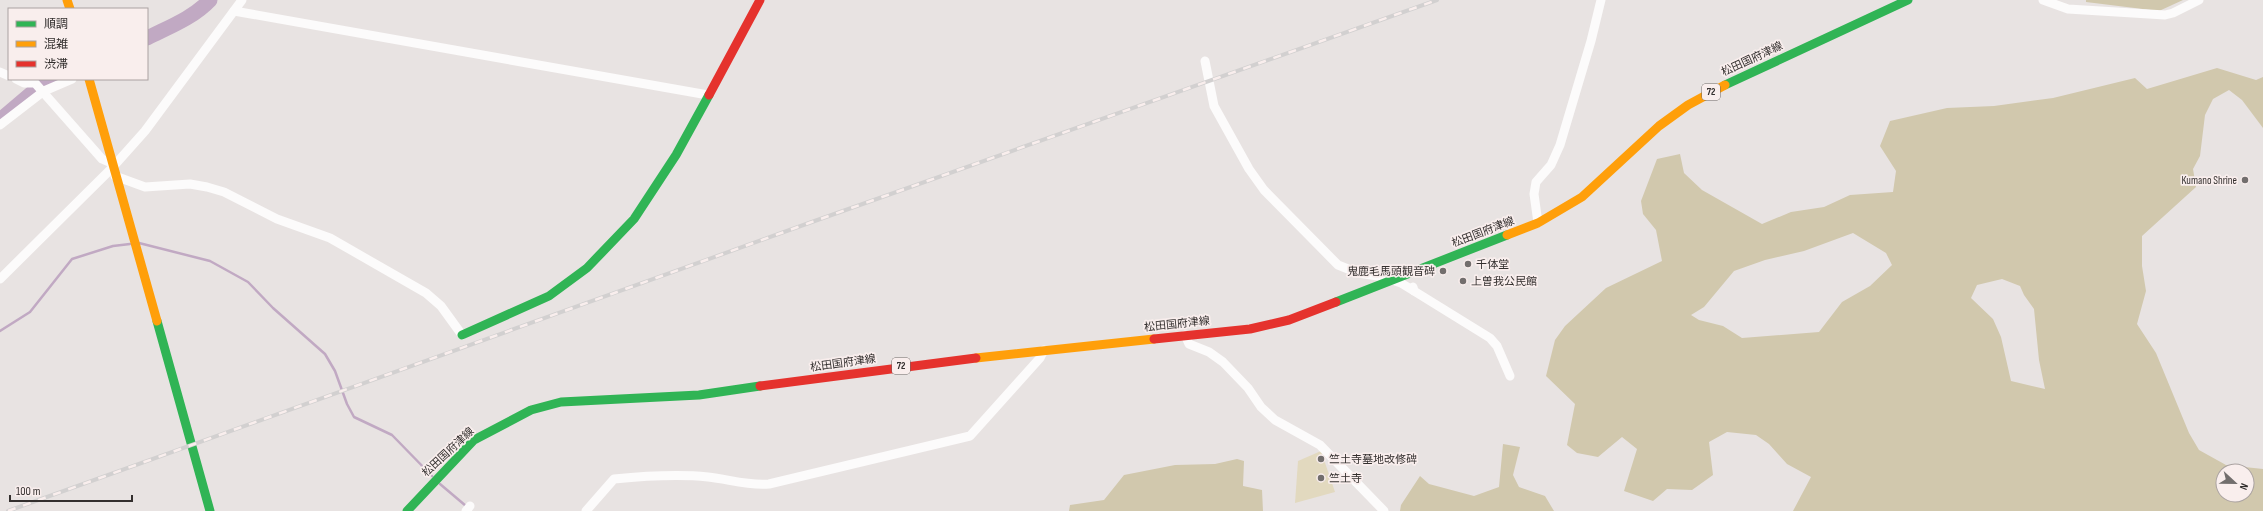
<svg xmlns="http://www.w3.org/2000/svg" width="2263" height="511" viewBox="0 0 2263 511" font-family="'Sofia Sans Condensed','Noto Sans JP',sans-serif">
  <rect width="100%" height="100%" fill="#e8e3e2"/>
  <!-- green -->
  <path fill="#e2d9bf" d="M1321,451l14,41 -40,11 3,-42z"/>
  <!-- forest -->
  <g fill="#d1c8ad" fill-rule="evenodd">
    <path d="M2086,0h97l-24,11 -73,-9z"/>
    <path d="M2217,68l39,12 7,-3v51l-21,-28 -13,-10 -16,9 -8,16 -5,41 -7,13 3,18 -54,49v30l4,25 -9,33 19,29 33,80 10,17 27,15 37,4v42h-470l18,-34 -24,-13 -18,-20 -13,-9 -29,-3 -18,10 4,33 -21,15 -25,-1 -14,12 -29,-10 13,-42 -15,-12 -24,20 -21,-4 -10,-8 8,-41 -29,-28 9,-36 10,-14 41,-38 56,-27 -6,-31 -13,-16 -2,-13 16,-42 23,-5 4,19 18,17 60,34 29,-12 33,-5 26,-12 43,-3 3,-21 -16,-25 10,-25 57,-13 47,-2 59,-8 82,-20 12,11zM1853,233l33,20 6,12 -22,21 -28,16 -23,30 -77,6 -19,-12 -24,-6 -8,-5 13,-8 30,-36 31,-11 39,-9zM2002,279l18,7 4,9 10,14 5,51 6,29 -34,-8 -10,-44 -8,-18 -22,-21 6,-13zM2223,471h24v24h-24z"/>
    <path d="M1503,444l17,3 -7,28 6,12 26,9 9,15h-154l1,-6 19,-29 9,8 45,12 25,-9z"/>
    <path d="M1237,459l7,2 -1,25 19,4 1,21h-194l1,-6 34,-5 20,-25 51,-10 40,-1z"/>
  </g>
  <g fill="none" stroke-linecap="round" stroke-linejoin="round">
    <!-- stream -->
    <g stroke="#c1a9c3" stroke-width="2.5">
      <path d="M139,243l71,18 38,21 25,26 52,46 10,17 12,33 7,13 38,18 40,41"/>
      <path d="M0,331l30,-19 42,-53 41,-13 17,-2"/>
      <path d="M440,484l26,22"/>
    </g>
    <!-- river -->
    <g stroke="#c1a9c3" stroke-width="15">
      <path d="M147,38c22,-11 46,-20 63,-38"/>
      <path d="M0,120l39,-33 21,-8"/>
    </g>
    <!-- street -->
    <g stroke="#fcfbfb" stroke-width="9">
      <path d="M2043,0l25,9 97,6 8,-2 26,-13"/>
      <path d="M234,11l474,84"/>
      <path d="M1205,61l9,45 35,63 15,21 74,75 20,8 26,4 17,6 13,8"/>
      <path d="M0,72l9,4"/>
      <path d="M16,79l8,4h11l67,76 9,4"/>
      <path d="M0,125l44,-34 28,-12"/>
      <path d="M115,176l30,11 45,-3 17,3 17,5 53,27 53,19 96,55 15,13 21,29"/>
      <path d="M1538,223l-4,-29 2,-12 15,-17 9,-20 31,-104 10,-41"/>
      <path d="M0,279l112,-111 33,-37 97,-131"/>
      <path d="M1413,287l1,4 76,47 7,8 13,30"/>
      <path d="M1185,335l4,9 20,8 14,10 25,26 13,19 14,13 45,25 64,66"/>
      <path d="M466,511l4,-5"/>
      <path d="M586,511l28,-32c31,-3 63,-5 94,-2 20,2 40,9 61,7l201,-48 70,-78 4,-8"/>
    </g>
    <!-- fast -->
    <g stroke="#30b455" stroke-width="9">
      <path d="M1725,85l183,-85"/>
      <path d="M1336,302l171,-67"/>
      <path d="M157,321l53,190"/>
      <path d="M462,335l87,-39 38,-28 47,-49 42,-64 33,-60"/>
      <path d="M407,511l67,-71 57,-30 30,-8 138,-7 61,-9"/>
    </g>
    <!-- slow -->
    <g stroke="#ff9f0a" stroke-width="9">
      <path d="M67,0l3,9"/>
      <path d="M89,79l68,242"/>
      <path d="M1507,235l31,-12 44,-26 77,-71 29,-21 37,-20"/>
      <path d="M976,358l178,-19"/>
    </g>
    <!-- jam -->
    <g stroke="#e5322d" stroke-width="9">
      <path d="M709,95l51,-95"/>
      <path d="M1154,339l96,-10 39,-9 47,-18"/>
      <path d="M760,386l216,-28"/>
    </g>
    <!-- rail casing -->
    <g stroke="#d2d0d0" stroke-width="4">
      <path id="rail" d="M8,511l801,-288 628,-223"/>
    </g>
    <!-- rail -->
    <use href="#rail" stroke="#f9eeed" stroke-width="2.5" stroke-dasharray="8" stroke-linecap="butt"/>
  </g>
  <!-- markers -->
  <g fill="#726e6d" stroke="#f9eeed" stroke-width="1.5">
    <circle cx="2245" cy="180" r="4"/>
    <circle cx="1468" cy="264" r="4"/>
    <circle cx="1443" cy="271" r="4"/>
    <circle cx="1463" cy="281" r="4"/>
    <circle cx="1321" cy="459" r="4"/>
    <circle cx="1321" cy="478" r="4"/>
  </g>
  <g text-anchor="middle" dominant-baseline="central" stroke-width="3.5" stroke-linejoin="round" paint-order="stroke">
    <!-- shield labels -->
    <g fill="#f9eeed" stroke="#6e6867" stroke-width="1">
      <rect x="1702" y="84" width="18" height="16" rx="3"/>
      <rect x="892" y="358" width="18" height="16" rx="3"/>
    </g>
    <g font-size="10" font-weight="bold" fill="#332f2e">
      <text x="1711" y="92">72</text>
      <text x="901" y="366">72</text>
    </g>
    <!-- street labels -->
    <g font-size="11" fill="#332f2e" stroke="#f9eeed">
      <text transform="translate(1752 59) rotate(-25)">松田国府津線</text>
      <text transform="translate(1483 232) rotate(-21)">松田国府津線</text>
      <text transform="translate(1177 324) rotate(-6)">松田国府津線</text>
      <text transform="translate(843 363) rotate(-8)">松田国府津線</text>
      <text transform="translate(448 452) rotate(-43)">松田国府津線</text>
    </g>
    <!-- poi labels -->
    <g font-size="11" fill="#332f2e" stroke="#f9eeed" text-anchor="start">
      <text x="2237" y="180" text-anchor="end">Kumano Shrine</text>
      <text x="1476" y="264">千体堂</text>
      <text x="1435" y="271" text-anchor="end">鬼鹿毛馬頭観音碑</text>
      <text x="1471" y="281">上曽我公民館</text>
      <text x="1329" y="459">竺土寺墓地改修碑</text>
      <text x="1329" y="478">竺土寺</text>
    </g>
  </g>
  <!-- legend -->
  <rect x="8" y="8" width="140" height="72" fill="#f9eeed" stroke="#aaa2a1"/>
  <rect x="16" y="21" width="20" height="6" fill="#30b455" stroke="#aaa2a1"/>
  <text x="44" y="28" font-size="12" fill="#332f2e">順調</text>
  <rect x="16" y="41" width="20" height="6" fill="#ff9f0a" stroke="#aaa2a1"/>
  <text x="44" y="48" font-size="12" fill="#332f2e">混雑</text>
  <rect x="16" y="61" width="20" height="6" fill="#e5322d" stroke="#aaa2a1"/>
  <text x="44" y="68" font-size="12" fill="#332f2e">渋滞</text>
  <!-- north arrow -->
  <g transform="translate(2235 483) rotate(112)"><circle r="19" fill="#f9eeed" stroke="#aaa2a1"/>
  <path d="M0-3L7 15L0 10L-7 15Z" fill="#726e6d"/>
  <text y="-6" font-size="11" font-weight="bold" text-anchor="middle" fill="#332f2e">N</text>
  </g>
  <!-- scale -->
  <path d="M10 495v6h122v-6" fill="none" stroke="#332f2e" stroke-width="2"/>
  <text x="16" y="495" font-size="12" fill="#332f2e" stroke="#f9eeed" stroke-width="3" paint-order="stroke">100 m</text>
</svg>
